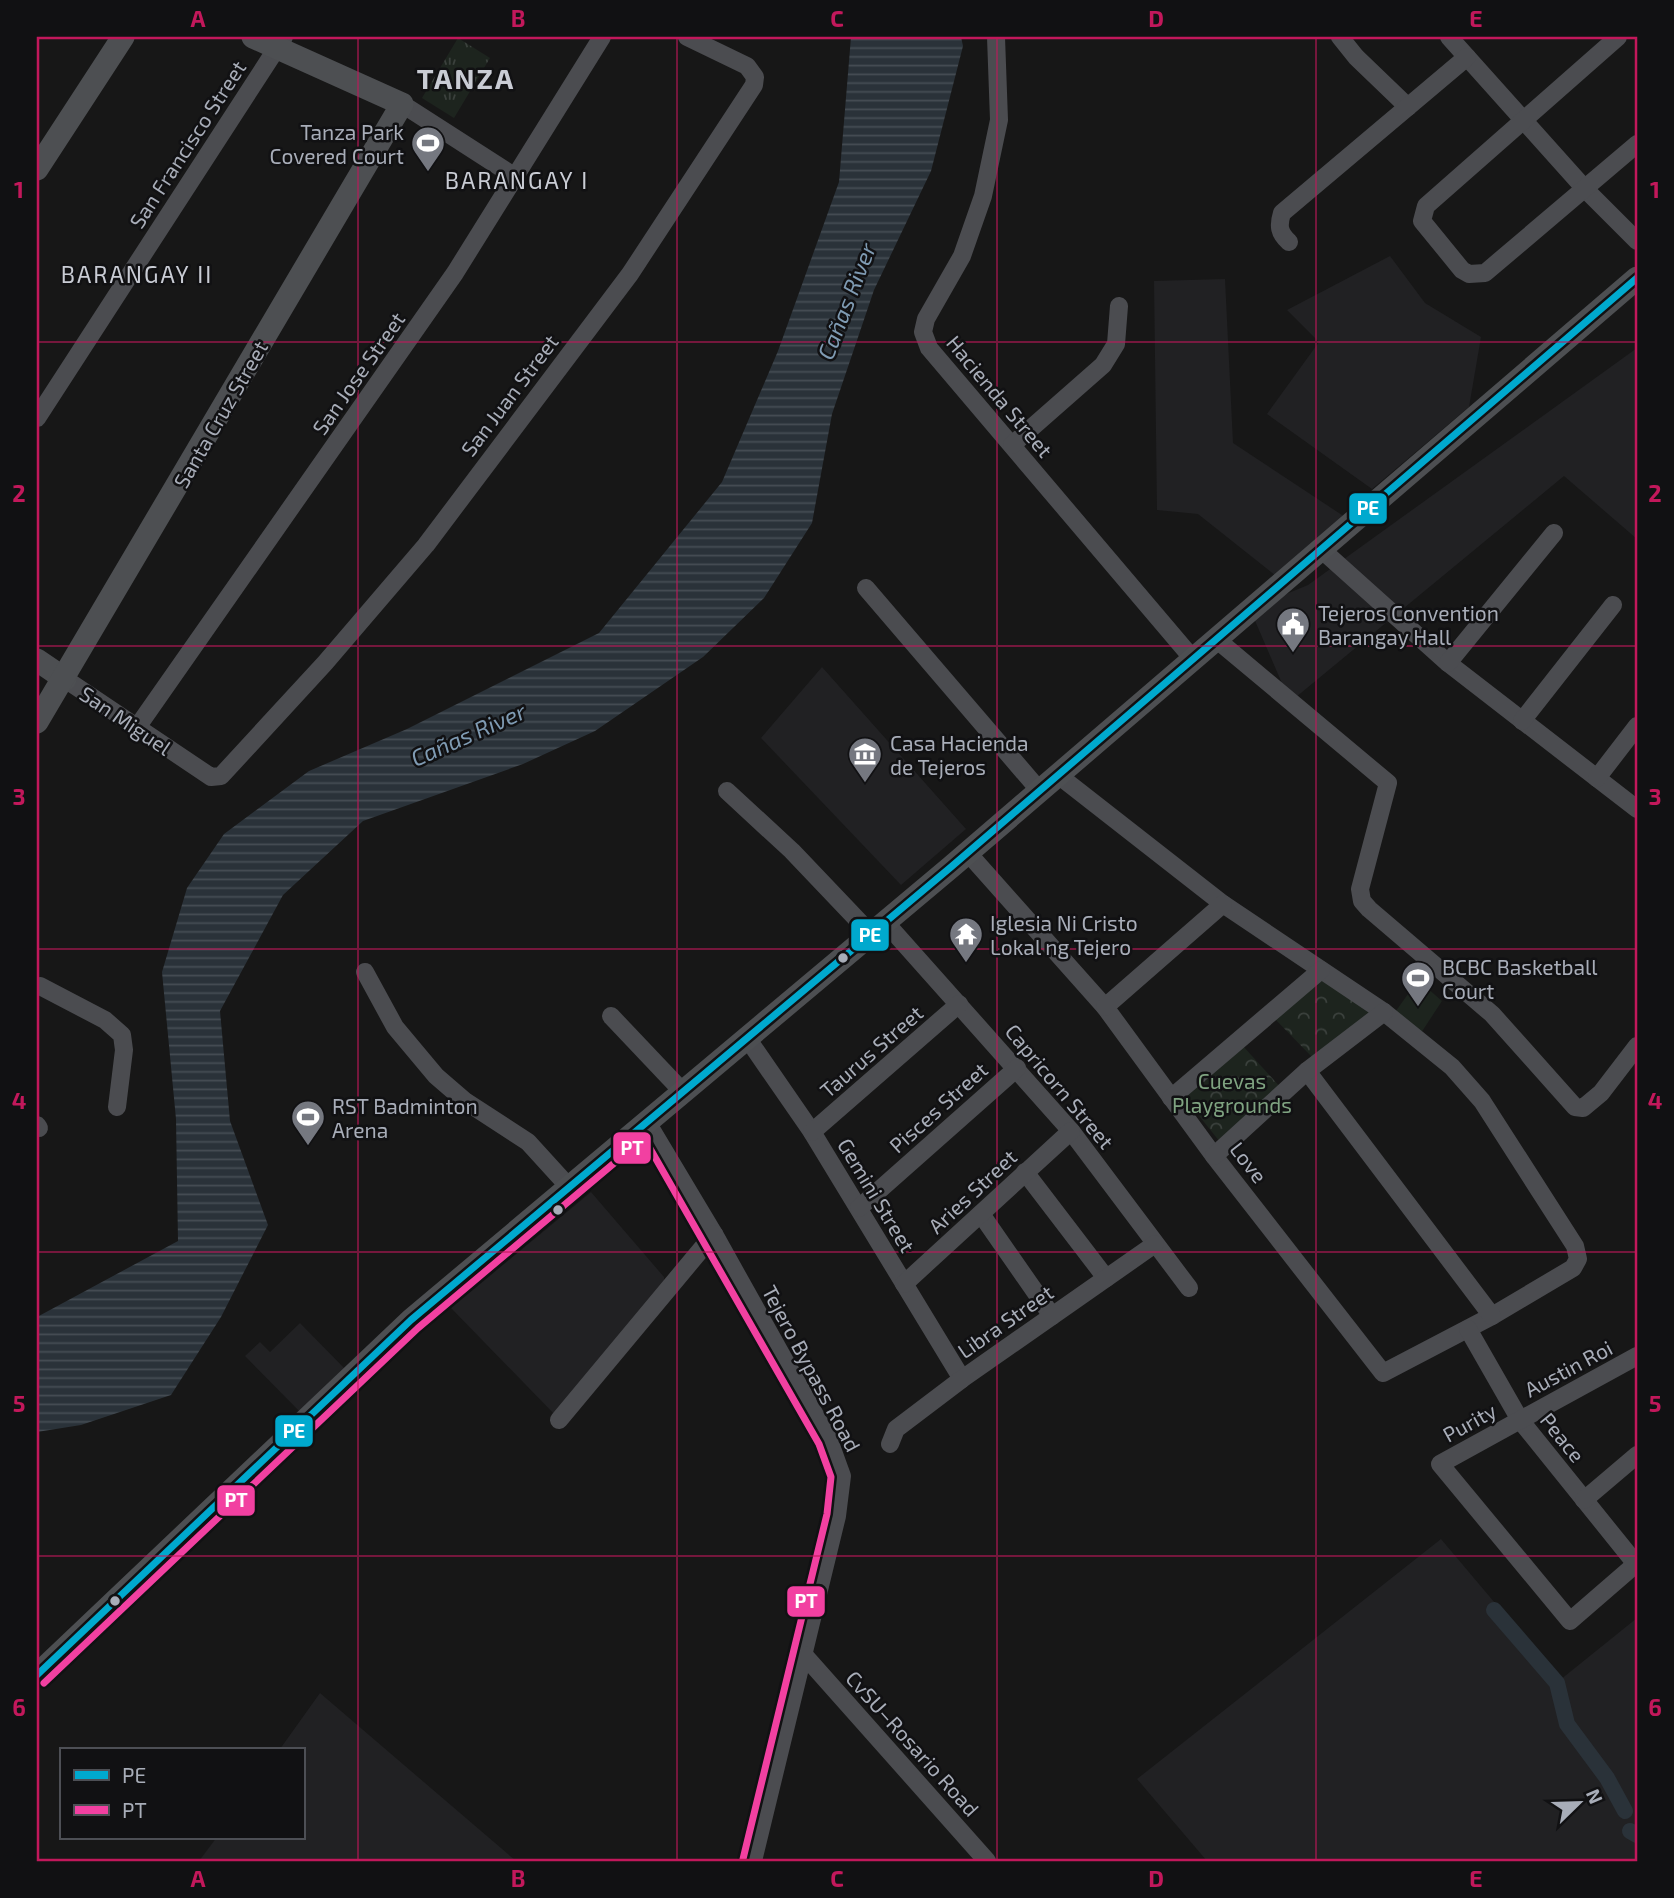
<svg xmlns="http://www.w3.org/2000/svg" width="1674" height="1898" viewBox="0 0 1674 1898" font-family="'Exo 2',sans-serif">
  <defs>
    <pattern id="grass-tufts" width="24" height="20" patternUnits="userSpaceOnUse" patternTransform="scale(1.75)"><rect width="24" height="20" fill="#1d241e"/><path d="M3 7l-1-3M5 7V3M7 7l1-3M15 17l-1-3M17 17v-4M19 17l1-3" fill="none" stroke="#3b413d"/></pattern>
    <pattern id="park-crowns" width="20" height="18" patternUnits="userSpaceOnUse" patternTransform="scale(1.75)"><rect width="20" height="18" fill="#1d241e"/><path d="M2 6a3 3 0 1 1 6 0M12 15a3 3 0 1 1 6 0" fill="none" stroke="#3b413d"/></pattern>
    <pattern id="water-rules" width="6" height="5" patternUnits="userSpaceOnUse" patternTransform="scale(1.75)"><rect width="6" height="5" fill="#2a3239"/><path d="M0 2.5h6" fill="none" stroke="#464d54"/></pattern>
  </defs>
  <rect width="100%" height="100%" fill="#171717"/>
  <!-- built -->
  <g fill="#212123">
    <path d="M1390,256l35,47 56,34 -12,70 -97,82 -105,-75 52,-72 -32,-32z"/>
    <path d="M1225,279l8,164 112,74 -64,63 -83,-66 -41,-4 -3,-229z"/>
    <path d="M1637,348v191l-73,-63 -274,226 -40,-93 58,-24z"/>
    <path d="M822,667l144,162 -65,56 -140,-147z"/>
    <path d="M591,1192l73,85 1,16 -108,124 -106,-109z"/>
    <path d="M300,1323l45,46 -44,44 -56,-57 15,-14 10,10z"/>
    <path d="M1441,1539l119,141 77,-62v243h-430l-70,-82z"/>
    <path d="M320,1693l196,168h-317l18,-24h86v-88h-23z"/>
  </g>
  <!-- grass -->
  <path fill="url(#grass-tufts)" d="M458,38l32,20 -36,60 -32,-20z"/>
  <!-- park -->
  <g fill="url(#park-crowns)">
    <path d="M1323,978l52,34 -63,45 -38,-39z"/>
    <path d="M1242,1045l39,43 -61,54 -36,-45z"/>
  </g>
  <!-- pitch -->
  <path fill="#1d241e" d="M1418,980l24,21 -23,35 -26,-21z"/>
  <!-- water -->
  <path fill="url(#water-rules)" d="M851,37h110l2,9 -32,125 -57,119 -42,124 -20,109 -48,75 -61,59 -108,74 -72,33 -160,57 -80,74 -63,116 10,110 38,104 -47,92 -50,78 -90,30 -44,7v-115l141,-76 -2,-122 -14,-147 25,-84 37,-54 85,-63 98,-42 192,-96 123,-151 56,-131 61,-169z"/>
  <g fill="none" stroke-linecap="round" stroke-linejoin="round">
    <!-- canal -->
    <g stroke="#2a3239" stroke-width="16">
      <path d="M1494,1610l63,73 10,41 40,54 18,33"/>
      <path d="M1630,1831l7,4"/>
    </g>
    <!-- minor -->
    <g stroke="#4b4c50" stroke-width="18">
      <path d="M996,37l3,83 -16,76 -21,60 -36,63 -3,13 6,16 264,311"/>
      <path d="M1340,37l16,20 52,50"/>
      <path d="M1449,37l137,153 51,51"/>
      <path d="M1618,37l-192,169 -4,15 40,49 7,4 16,-1 152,-129"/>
      <path d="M402,104l115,74"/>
      <path d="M1289,242c-10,-9 -11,-16 -7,-29l185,-156"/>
      <path d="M37,418l247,-381"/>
      <path d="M1012,445l91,-80 13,-21 3,-38"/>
      <path d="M1322,550l126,113 189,146"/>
      <path d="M866,588l174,203"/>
      <path d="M1216,639l172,144 -28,106 2,12 7,8 123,105 83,93 8,1 18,-15 36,-47"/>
      <path d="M1448,663l106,-130"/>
      <path d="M65,679l146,98 10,-1 104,-113 101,-118 204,-271 124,-189 1,-8 -8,-11 -60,-29"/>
      <path d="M1522,721l91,-116"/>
      <path d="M138,726l317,-453 147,-236"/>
      <path d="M1597,778l40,-52"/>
      <path d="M727,791l65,60 79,83"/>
      <path d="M968,853l137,154 109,149 169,217 109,-57 81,-48 5,-9 -3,-13 -93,-145 -30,-34 -68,-55 -161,-108 -165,-129"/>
      <path d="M885,922l186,209 118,157"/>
      <path d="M365,972l30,55 41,49 29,25 63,41 41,45"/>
      <path d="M40,986l65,34 17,15 2,15 -7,57"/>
      <path d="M1105,1007l118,-103"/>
      <path d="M611,1016l72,76"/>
      <path d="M747,1038l65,94 150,247"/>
      <path d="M1307,1071l185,245"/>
      <path d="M1171,1098l150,-128"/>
      <path d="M647,1122l67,112 115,206 13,36 -5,40 -84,345"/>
      <path d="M37,1125l2,3"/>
      <path d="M812,1132l147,-128"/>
      <path d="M1214,1156l93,-85 77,-59"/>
      <path d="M1025,1172l81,106"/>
      <path d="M859,1208l158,-140"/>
      <path d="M981,1214l71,102"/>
      <path d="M904,1284l167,-153"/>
      <path d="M1468,1329l52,91 116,144"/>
      <path d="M1637,1356l-197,108 130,157 67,-58"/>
      <path d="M559,1420l155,-186"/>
      <path d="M890,1444l6,-15 66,-50 193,-135"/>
      <path d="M1584,1500l53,-45"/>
      <path d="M804,1655l183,206"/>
    </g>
    <!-- major -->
    <g stroke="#4d4f52" stroke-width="23">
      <path d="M37,169l86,-132"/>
      <path d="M37,660l28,19"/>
      <path d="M37,722l365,-618 -149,-67"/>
      <path d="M37,1675l374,-355 540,-453 686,-589"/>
    </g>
    <!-- bus-1 casing -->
    <g stroke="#111113" stroke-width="12">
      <path id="bus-1" d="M37,1675l374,-355 540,-453 686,-589"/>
    </g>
    <!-- bus-2 casing -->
    <g stroke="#111113" stroke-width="12">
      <path id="bus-2" d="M44,1683l374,-355 226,-190 175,306 12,33 -4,37 -84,345"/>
    </g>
    <!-- bus-1 -->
    <use href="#bus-1" stroke="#00a9ce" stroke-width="7"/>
    <!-- bus-2 -->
    <use href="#bus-2" stroke="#f240a1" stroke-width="7"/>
  </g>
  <!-- grid -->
  <path fill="none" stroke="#c2185b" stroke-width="2" stroke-opacity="0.55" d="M358,37v1824M677,37v1824M997,37v1824M1316,37v1824M37,342h1600M37,646h1600M37,949h1600M37,1252h1600M37,1556h1600"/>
  <!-- icons -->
  <defs>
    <g id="stadium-pin" transform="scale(1.75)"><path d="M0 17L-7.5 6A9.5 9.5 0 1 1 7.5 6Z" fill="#757880" stroke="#111113"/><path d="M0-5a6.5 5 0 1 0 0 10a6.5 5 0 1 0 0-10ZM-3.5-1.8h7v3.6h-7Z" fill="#fff"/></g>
    <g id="civic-pin" transform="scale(1.75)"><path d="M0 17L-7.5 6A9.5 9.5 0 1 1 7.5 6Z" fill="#757880" stroke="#111113"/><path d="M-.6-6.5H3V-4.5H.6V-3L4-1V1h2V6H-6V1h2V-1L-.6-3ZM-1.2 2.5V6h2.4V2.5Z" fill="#fff"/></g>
    <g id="museum-pin" transform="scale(1.75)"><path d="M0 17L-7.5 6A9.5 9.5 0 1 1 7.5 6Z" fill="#757880" stroke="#111113"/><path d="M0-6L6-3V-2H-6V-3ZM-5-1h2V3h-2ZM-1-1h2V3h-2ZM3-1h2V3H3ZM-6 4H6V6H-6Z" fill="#fff"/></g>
    <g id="temple-pin" transform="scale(1.75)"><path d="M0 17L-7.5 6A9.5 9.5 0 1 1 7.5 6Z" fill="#757880" stroke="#111113"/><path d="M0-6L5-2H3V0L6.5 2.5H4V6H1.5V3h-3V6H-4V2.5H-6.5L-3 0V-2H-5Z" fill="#fff"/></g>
  </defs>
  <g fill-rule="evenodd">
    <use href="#stadium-pin" x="428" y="143"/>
    <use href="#civic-pin" x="1293" y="624"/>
    <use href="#museum-pin" x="865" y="754"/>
    <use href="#temple-pin" x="966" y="934"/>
    <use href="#stadium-pin" x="1418" y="978"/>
    <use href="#stadium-pin" x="308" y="1117"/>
  </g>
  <!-- markers -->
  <g fill="#a8adb8" stroke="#111113" stroke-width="2.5">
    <circle cx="843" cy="958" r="6"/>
    <circle cx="558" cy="1210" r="6"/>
    <circle cx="115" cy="1601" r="6"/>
  </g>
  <g text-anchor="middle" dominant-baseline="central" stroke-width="5" stroke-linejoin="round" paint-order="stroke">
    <!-- poi labels -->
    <g font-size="21" fill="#a8adb8" stroke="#111113" text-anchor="start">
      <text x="404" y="131" text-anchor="end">Tanza Park<tspan x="404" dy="24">Covered Court</tspan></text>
      <text x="1318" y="612">Tejeros Convention<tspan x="1318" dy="24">Barangay Hall</tspan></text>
      <text x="890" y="742">Casa Hacienda<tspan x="890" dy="24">de Tejeros</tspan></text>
      <text x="990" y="922">Iglesia Ni Cristo<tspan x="990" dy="24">Lokal ng Tejero</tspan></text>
      <text x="1442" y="966">BCBC Basketball<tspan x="1442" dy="24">Court</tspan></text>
      <text x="332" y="1105">RST Badminton<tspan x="332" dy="24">Arena</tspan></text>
    </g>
    <!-- street labels -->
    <g font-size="21" fill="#a8adb8" stroke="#111113">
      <text transform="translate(187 144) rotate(-57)">San Francisco Street</text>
      <text transform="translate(358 373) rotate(-55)">San Jose Street</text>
      <text transform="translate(509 395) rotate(-53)">San Juan Street</text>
      <text transform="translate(1000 396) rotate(50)">Hacienda Street</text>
      <text transform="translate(220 414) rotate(-60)">Santa Cruz Street</text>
      <text transform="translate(126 720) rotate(34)">San Miguel</text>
      <text transform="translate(871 1051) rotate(-41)">Taurus Street</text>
      <text transform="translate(1060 1086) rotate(50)">Capricorn Street</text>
      <text transform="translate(938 1107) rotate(-42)">Pisces Street</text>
      <text transform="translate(1249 1162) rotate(52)">Love</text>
      <text transform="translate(972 1191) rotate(-43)">Aries Street</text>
      <text transform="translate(877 1195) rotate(59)">Gemini Street</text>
      <text transform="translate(1005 1321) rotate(-35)">Libra Street</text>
      <text transform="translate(812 1368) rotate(62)">Tejero Bypass Road</text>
      <text transform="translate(1568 1368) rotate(-28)">Austin Roi</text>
      <text transform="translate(1469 1422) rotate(-29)">Purity</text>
      <text transform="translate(1563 1437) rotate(51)">Peace</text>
      <text transform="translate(913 1743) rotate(48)">CvSU–Rosario Road</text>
    </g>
    <!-- park labels -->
    <g font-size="21" fill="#7fa381" stroke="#111113">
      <text x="1232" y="1080">Cuevas<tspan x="1232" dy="24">Playgrounds</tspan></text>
    </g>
    <!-- neighbourhood labels -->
    <g font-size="23" letter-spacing="2" fill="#c9ccd4" stroke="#111113">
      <text x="517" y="180">BARANGAY I</text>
      <text x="137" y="274">BARANGAY II</text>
    </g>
    <!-- water labels -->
    <g font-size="23" font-style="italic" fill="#7f9bb3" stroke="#111113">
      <text transform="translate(846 301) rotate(-69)">Cañas River</text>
      <text transform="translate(468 734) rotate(-24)">Cañas River</text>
    </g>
    <!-- district labels -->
    <g font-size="28" font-weight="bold" letter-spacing="2" fill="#c9ccd4" stroke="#111113">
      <text x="466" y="78">TANZA</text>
    </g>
  </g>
  <g stroke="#111113" stroke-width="2.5">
    <rect x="1348" y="492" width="40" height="33" rx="7" fill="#00a9ce"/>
    <rect x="850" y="918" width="40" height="34" rx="7" fill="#00a9ce"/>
    <rect x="612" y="1131" width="40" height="34" rx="7" fill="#f240a1"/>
    <rect x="274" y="1414" width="40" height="34" rx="7" fill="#00a9ce"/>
    <rect x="216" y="1484" width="40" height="33" rx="7" fill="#f240a1"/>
    <rect x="786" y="1585" width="40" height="33" rx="7" fill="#f240a1"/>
  </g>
  <g font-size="19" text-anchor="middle" font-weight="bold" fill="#fff">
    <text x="1368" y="515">PE</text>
    <text x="870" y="942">PE</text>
    <text x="632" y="1155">PT</text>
    <text x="294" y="1438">PE</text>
    <text x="236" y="1507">PT</text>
    <text x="806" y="1608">PT</text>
  </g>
  <!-- border -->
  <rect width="1674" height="1898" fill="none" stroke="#111113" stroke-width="77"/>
  <!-- legend -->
  <rect x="60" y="1748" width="245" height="91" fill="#111113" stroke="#4d4f55" stroke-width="2"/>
  <rect x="74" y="1770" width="35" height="10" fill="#00a9ce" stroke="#4d4f55" stroke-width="2"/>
  <text x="122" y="1783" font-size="21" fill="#a8adb8">PE</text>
  <rect x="74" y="1805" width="35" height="10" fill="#f240a1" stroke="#4d4f55" stroke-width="2"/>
  <text x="122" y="1818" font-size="21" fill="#a8adb8">PT</text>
  <!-- north arrow -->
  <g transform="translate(1579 1803) rotate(67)" stroke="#111113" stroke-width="5" paint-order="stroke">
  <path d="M0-5L12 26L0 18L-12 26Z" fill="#a8adb8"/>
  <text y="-10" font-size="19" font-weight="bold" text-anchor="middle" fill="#a8adb8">N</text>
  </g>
  <rect x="38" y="38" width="1598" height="1822" fill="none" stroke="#c2185b" stroke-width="2.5"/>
  <g font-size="23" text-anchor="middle" font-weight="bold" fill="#c2185b">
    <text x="198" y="27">A</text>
    <text x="518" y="27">B</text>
    <text x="837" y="27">C</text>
    <text x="1156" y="27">D</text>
    <text x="1476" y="27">E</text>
    <text x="19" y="198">1</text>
    <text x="1655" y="198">1</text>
    <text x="19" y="502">2</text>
    <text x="1655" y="502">2</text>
    <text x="19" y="805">3</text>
    <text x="1655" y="805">3</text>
    <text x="19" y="1109">4</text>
    <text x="1655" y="1109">4</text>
    <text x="19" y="1412">5</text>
    <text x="1655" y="1412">5</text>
    <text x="19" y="1716">6</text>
    <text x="1655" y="1716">6</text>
    <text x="198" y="1887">A</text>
    <text x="518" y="1887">B</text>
    <text x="837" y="1887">C</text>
    <text x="1156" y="1887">D</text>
    <text x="1476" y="1887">E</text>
  </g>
</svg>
